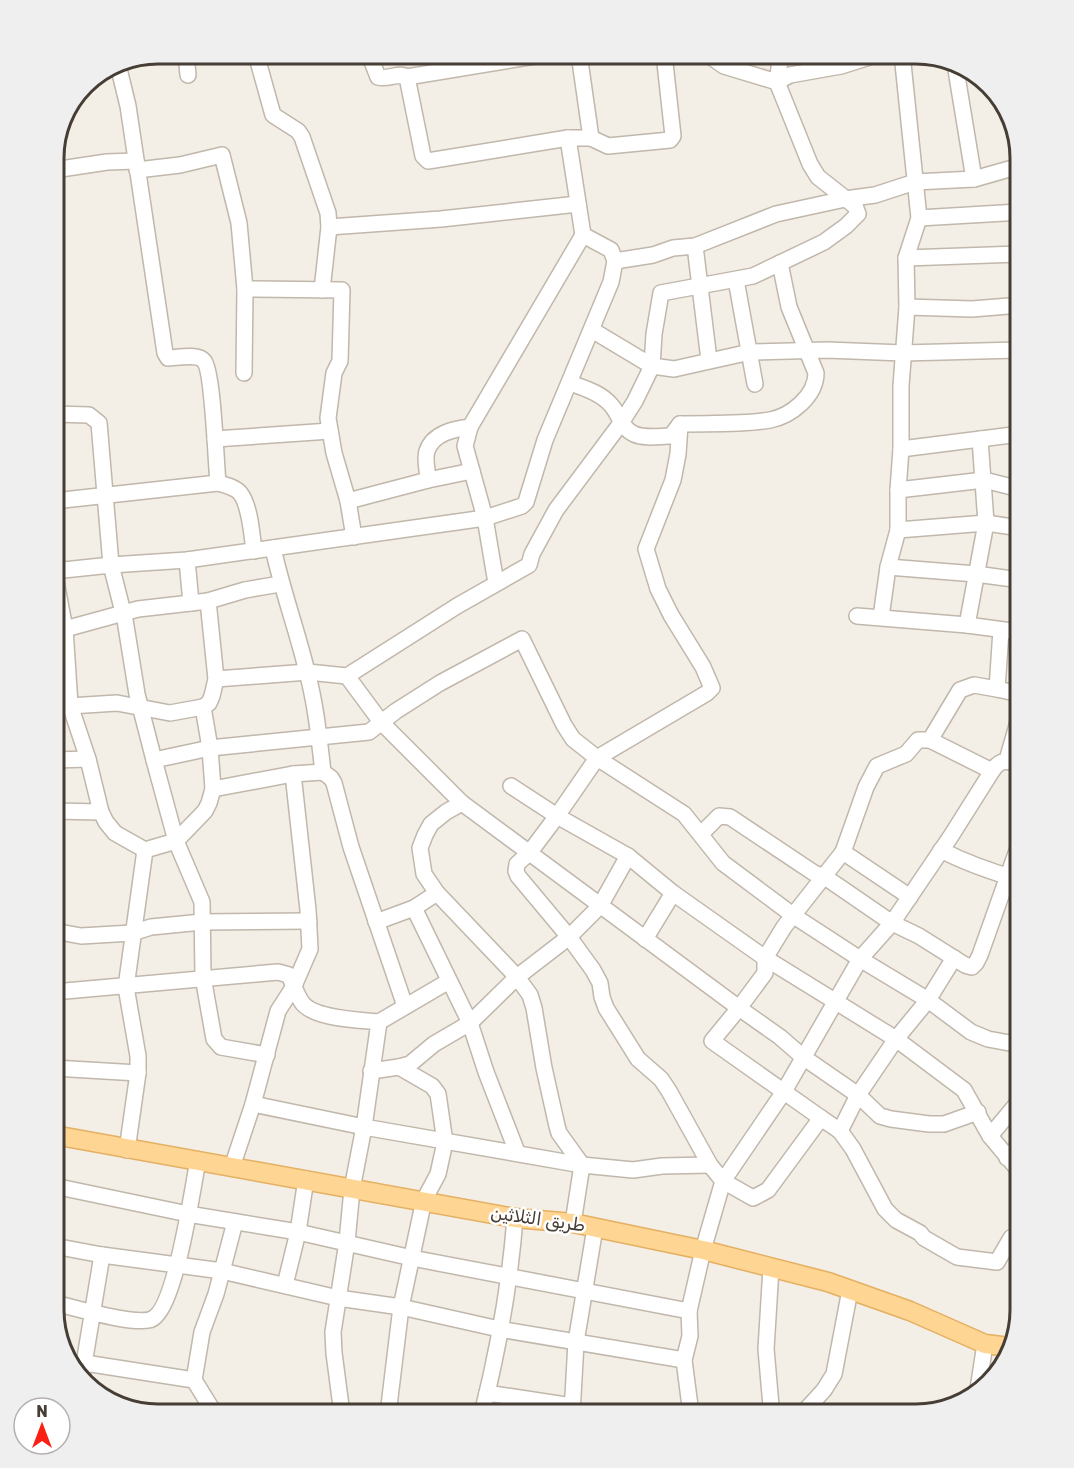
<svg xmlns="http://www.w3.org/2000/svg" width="1074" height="1468" viewBox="0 0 1074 1468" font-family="Rubik,'Noto Naskh Arabic',sans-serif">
  <rect width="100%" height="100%" fill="#f3eee6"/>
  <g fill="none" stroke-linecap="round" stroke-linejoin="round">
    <!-- minor casing -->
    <g stroke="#c1b7ab" stroke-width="18">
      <g id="minor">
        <path d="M186,54l2,21"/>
        <path d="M256,54l17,61 25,16 4,6 26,76 1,14 -7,63"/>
        <path d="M369,54l9,23c10,3 21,-5 29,0l16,79 5,5 140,-23h23l17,8 62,-6 3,-4 -9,-82"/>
        <path d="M579,54l12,84"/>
        <path d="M707,54l17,12 53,16 13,-7 51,-9 38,-12"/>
        <path d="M955,64l19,115"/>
        <path d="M119,69l9,37 37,247 3,5c8,0 30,-5 36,3 9,10 12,103 14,122"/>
        <path d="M407,77l140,-23"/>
        <path d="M54,170l53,-8 29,-1"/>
        <path d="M137,170l43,-5 42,-10 17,68 6,66 -1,84"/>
        <path d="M919,218l101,-6"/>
        <path d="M329,227l112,-8 137,-15"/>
        <path d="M695,246l14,114"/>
        <path d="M906,258l114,-4"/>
        <path d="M615,261l38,-6 20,-7 22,-2 81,-32 69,-15 30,-4 40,-13 59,-3 46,-13"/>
        <path d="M736,280l19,104"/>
        <path d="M245,289l97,1 -2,71 -6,12 -6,45 6,35 14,48 6,36"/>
        <path d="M907,307l65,2 48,-4"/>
        <path d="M592,330l60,36 22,3 76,-17 77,-2 76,3 117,-3"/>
        <path d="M570,383c14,5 31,10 41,22 9,10 10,23 23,29 11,5 26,2 37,2l9,-12c29,-1 61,1 90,-4 21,-4 46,-24 46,-47l-27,-66 -9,-44"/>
        <path d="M54,414l35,1 10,8 12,142 14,55 12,74 17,66 22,81 26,61 1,75 11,62 7,8 46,8"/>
        <path d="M680,424l-2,30 -5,26 -27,69 12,40 13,26 32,52 9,21 -5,5 -110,65 -40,58 -27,36 -13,12 -1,7 2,5 51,61 24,33 7,13 2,14 4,11 32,51 23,20 8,12 41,74 13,16 30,17 15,-8 53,-72 19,13 18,-36 38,-56 32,-39 26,-42"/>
        <path d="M470,427l-5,19 20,72 11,65"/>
        <path d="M215,439l115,-8"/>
        <path d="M901,449l119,-15"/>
        <path d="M428,480c0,-8 -4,-21 -1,-29 6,-18 27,-22 43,-24l113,-192"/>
        <path d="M898,490l86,-10 36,9"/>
        <path d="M54,501l164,-18c7,2 17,4 22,10 10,12 12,42 14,58"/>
        <path d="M348,501l80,-21 44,-9"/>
        <path d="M898,530l88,-7 34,5"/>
        <path d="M273,548c9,42 24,82 34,124 9,33 12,66 16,100l8,6 3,5 17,64 54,159"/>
        <path d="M187,560l4,43"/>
        <path d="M888,567l88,7 44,6"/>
        <path d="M857,616l110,9 53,7"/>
        <path d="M881,617l7,-50 10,-37v-40l3,-41v-63l6,-79 -1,-49 13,-40 -17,-164"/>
        <path d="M967,625l19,-102 -6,-84"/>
        <path d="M65,629l73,-20 70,-8"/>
        <path d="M347,676l34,46 81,81 277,205 -27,33 109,77"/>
        <path d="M216,679l92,-7 39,4 110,-70 72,-41 3,-11 24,-44 65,-87 14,-22 17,-35 2,-32 7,-41 92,-17 71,-34 22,-16 12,-12 -3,-8 -37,-29 -8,-13 -33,-82 4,-28"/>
        <path d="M997,689l23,5"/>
        <path d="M54,707l63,-4 53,10 33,-6 6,-4 3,-7 4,-17 -8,-78 37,-11 35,-6"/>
        <path d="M930,740l62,31"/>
        <path d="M54,760l34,-1"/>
        <path d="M154,760l56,-12 159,-16 27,-21 44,-28 82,-44 42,86 9,14 24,19 87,56 39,49 71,53 66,43 68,41 43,32 17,7 32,6"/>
        <path d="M1007,760l13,-45"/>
        <path d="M511,786l46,30 71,40 45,37 92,65 131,81 68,51 26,46 30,36"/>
        <path d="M213,789l80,-15 30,-2"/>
        <path d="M462,803l-16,9 -15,12 -6,11 -5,13 4,26 13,19 80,84 13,18 4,13 10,60 13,58 2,7 23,32 -9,58"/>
        <path d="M54,811l47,1"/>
        <path d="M701,834l18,-18 11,1 84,56 11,4 67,46 27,13 46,29 7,2 4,-4 4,-8 40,-113"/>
        <path d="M145,850l31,-9 29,-30 4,-8 4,-14 -3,-41 -7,-41"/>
        <path d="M941,850c27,14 51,22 79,30"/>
        <path d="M843,852l67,45"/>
        <path d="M414,908l56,115 16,49 31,80"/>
        <path d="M376,922l38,-14 23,-15"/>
        <path d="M54,931l27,5 51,-3 19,-6 51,-5 107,-1"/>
        <path d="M645,939l28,-46"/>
        <path d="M54,992l224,-20 11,3c4,9 7,18 12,26 10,18 59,19 78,21l-15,105 -12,62 -5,53 -14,90 1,21 8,61"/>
        <path d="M379,1022l70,-41"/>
        <path d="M399,1067l11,-3 24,-20 36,-21 47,-46 52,-40 31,-31 28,-50"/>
        <path d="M54,1068l84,5"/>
        <path d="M371,1071l28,-4 33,19 6,8 7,48 -7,32 -14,26 -23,107 -13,107"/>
        <path d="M253,1104l111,23 218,38 51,5 29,-4 48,-1"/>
        <path d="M978,1112l-34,12h-15l-38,-5 -11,-3 -22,-21 -55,-38 -23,-20 -41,-29 26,-35v-15l19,-31 59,-75 23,-65 11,-21 29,-12 12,-14h12l30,-50 14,-5 23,4 4,-59"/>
        <path d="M840,1131l13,18 32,60 11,11 24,13 4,5 33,19 40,5 14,-24 9,3"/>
        <path d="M990,1136l30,-36"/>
        <path d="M127,1150l11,-77v-17l-12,-69 19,-137 -30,-17 -9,-11 -5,-10 -13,-53 -18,-54 -5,-76 -11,-58 57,-6 76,-5 298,-42 37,-12 4,-4 19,-62 66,-158 4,-21 -4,-11 -28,-15 -15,-97"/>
        <path d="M1007,1158l13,-14"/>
        <path d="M232,1167l21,-63 25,-93 16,-25 16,-37 -2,-39 -15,-136"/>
        <path d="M54,1186l134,28 110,18 114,26 277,53"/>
        <path d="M1020,1224v-15"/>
        <path d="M54,1246l48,9 120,16 116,27 63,9 98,22 185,31"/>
        <path d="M771,1268l-5,81 5,57 3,8"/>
        <path d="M285,1285l13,-53 8,-53"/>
        <path d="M54,1303c23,5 75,21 95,17 26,-5 44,-134 49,-160"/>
        <path d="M85,1363l109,17"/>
        <path d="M82,1376l20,-121"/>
        <path d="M978,1389l7,-45"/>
        <path d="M487,1393l85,13"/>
        <path d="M215,1414l-21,-34 8,-48 14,-38 19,-72"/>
        <path d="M482,1414c16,-64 28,-130 33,-196"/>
        <path d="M572,1414l4,-72 19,-114"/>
        <path d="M691,1414l-7,-54 6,-24 -1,-25 14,-61 20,-69 60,-88 77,-134 32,-36 59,-87 41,-65c8,-12 15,-11 28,-6"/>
        <path d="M802,1414l22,-24 10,-16 16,-84"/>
      </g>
    </g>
    <!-- major casing -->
    <g stroke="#e4b062" stroke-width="21">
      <path id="major" d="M54,1135l461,83 58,5 130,27 125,32 82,29 75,33 25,3"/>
    </g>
    <!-- minor -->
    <use href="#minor" stroke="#fff" stroke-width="15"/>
    <!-- major -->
    <use href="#major" stroke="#ffd593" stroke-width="18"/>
  </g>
  <g text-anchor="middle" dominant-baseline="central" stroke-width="5" stroke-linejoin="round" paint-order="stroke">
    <!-- street labels -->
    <g font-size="18" fill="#463d35" stroke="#fff">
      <text transform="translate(538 1219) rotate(8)">طريق الثلاثين</text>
    </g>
  </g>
  <!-- crop -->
  <path d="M0 0H1074V1468H0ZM158 64H916A94 94 0 0 1 1010 158V1310A94 94 0 0 1 916 1404H158A94 94 0 0 1 64 1310V158A94 94 0 0 1 158 64Z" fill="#f0efef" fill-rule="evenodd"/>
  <path fill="none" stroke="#463d35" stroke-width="3" d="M158 64H916A94 94 0 0 1 1010 158V1310A94 94 0 0 1 916 1404H158A94 94 0 0 1 64 1310V158A94 94 0 0 1 158 64Z"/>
  <!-- north arrow -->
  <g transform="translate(42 1426)"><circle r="28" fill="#ffffff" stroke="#b5b1ae" stroke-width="1.5"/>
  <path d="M0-4.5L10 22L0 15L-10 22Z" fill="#fc2014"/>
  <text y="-9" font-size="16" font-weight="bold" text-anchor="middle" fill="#463d35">N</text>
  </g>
</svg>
